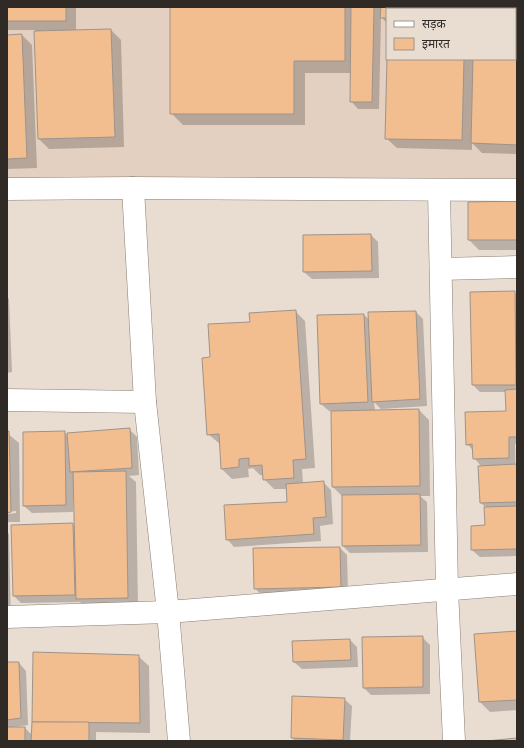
<svg xmlns="http://www.w3.org/2000/svg" width="524" height="748" viewBox="0 0 524 748" font-family="Mulish,'Noto Sans Devanagari',sans-serif">
  <rect width="100%" height="100%" fill="#e9dcd1"/>
  <!-- built -->
  <path fill="#e3d0c0" fill-rule="evenodd" d="M7,7h510v171l-510,1zM387,9h128v50h-128z"/>
  <!-- shadow -->
  <g fill="#0003">
    <path d="M7,7h69v24l35,-1 10,10 3,107 -75,2 -10,-10 -4,-109h-28z"/>
    <path d="M170,7h180l2,2v-2h165v16h-2v-14h-128v14l-6,-6 -2,92h-21l-7,-8v-28h-46v52h-122l-12,-12z"/>
    <path d="M515,32h2v122l-35,-1 -10,-10v7l-75,-2 -11,-10 2,-79h127z"/>
    <path d="M22,35l10,10 5,123 -30,1v-133z"/>
    <path d="M517,202v48h-38l-10,-10z"/>
    <path d="M371,235l7,7 1,36 -67,1 -8,-7z"/>
    <path d="M514,292l3,3v149h-2l2,112 -37,1 -8,-7 14,-24 -1,-19 -4,-4 1,-36 -8,-9 -1,-8 -6,-6 40,-32 -1,-20h-26l-7,-7z"/>
    <path d="M7,297l2,2 3,73 -5,1z"/>
    <path d="M295,311l10,10 10,147 -13,1 1,15 21,-1 7,7 2,34 -13,2 1,15 -87,6 -7,-8 61,-36 -1,-14h-13l-10,-10v-4h-4l-7,-7 -5,1 1,8 -17,2 -10,-10 -2,-25 -12,-10 4,-76 39,-35z"/>
    <path d="M416,312l7,7 4,87 -46,3 -7,-7 1,9 44,-1 10,10 1,76h-10l7,6 1,50 -78,1 -7,-7v-49l-10,-10 -1,-76h-3l-8,-7 43,-89 6,5z"/>
    <path d="M129,429l8,8 2,38 -10,1 7,6 2,126 -51,1 -7,-7 -59,1 -7,-7 59,-72 2,2v-28h-2v14l-41,1 -8,-7 41,-73 3,3z"/>
    <path d="M7,433l12,10 1,79h-13v-8l9,-1v-2l-9,1z"/>
    <path d="M7,532l2,2 2,90h-4z"/>
    <path d="M340,548l7,7 1,39 -86,2 -7,-8z"/>
    <path d="M517,632v78l-27,2 -10,-10z"/>
    <path d="M422,637l8,8v49l-59,1 -7,-7z"/>
    <path d="M350,640l7,7 1,20 -56,2 -8,-7 -1,-20z"/>
    <path d="M138,656l11,10 1,67 -54,-1v9h-89v-78h12l7,8 2,54 -14,2v1h11l8,8z"/>
    <path d="M344,699l8,7 -2,35h-55l-3,-3z"/>
  </g>
  <!-- building -->
  <g fill="#f2be90" stroke="#9f9389">
    <rect x="7" y="7" width="59" height="14"/>
    <path d="M170,7h175v54h-51v53h-124z"/>
    <path d="M351,7h23l-2,95h-22z"/>
    <path d="M381,7h24v2h-18v9h-7z"/>
    <rect x="409" y="7" width="54" height="2"/>
    <path d="M472,7h45v6h-2v-4h-43z"/>
    <path d="M111,29l4,108 -77,2 -4,-108z"/>
    <path d="M515,31h2v114l-46,-2 2,-84h42z"/>
    <path d="M22,34l5,124 -20,1v-124z"/>
    <path d="M387,59h77l-2,81 -77,-1z"/>
    <path d="M517,201v39h-49v-38z"/>
    <path d="M371,234l1,37 -69,1v-37z"/>
    <path d="M515,291l1,94h-44l-2,-93z"/>
    <path d="M296,310l10,149 -13,1 1,18 -31,2 -1,-15 -13,1v-8l-10,1v8l-18,2 -2,-35 -12,1 -5,-77 8,-1 -2,-33 42,-2 -1,-9z"/>
    <path d="M416,311l4,88 -48,3 -4,-90z"/>
    <path d="M364,314l4,88 -48,2 -3,-89z"/>
    <path d="M517,389v48h-8v21l-36,1 -1,-15 -6,1 -1,-33 41,-1 -1,-21z"/>
    <path d="M419,409l1,77 -88,1 -1,-76z"/>
    <path d="M130,428l2,40 -62,4 -3,-39z"/>
    <path d="M9,431l2,81 -4,1v-81z"/>
    <path d="M65,431l1,74 -43,1v-74z"/>
    <path d="M517,464v38l-37,1 -2,-37z"/>
    <path d="M126,471l2,127 -52,1 -3,-127z"/>
    <path d="M324,481l2,36 -13,1 1,16 -88,6 -2,-35 63,-3 -1,-18z"/>
    <path d="M420,494l1,51 -79,1v-51z"/>
    <path d="M517,506v43l-46,1v-24l14,-1 -1,-18z"/>
    <path d="M73,523l2,72 -62,1 -2,-71z"/>
    <path d="M340,547l1,40 -87,2 -1,-41z"/>
    <path d="M517,631v69l-38,2 -5,-68z"/>
    <path d="M423,636v51l-60,1 -1,-51z"/>
    <path d="M350,639l1,21 -58,2 -1,-21z"/>
    <path d="M33,652l106,3 1,68 -108,-1z"/>
    <path d="M7,662h12l2,56 -14,2z"/>
    <path d="M292,696l53,2 -2,42 -52,-2z"/>
    <path d="M32,722h57v19h-58z"/>
    <rect x="7" y="727" width="18" height="14"/>
    <path d="M517,738v3h-31z"/>
  </g>
  <g fill="none" stroke-linecap="round" stroke-linejoin="round">
    <!-- minor casing -->
    <g stroke="#897e74" stroke-width="23">
      <g id="minor">
        <path d="M133,188l12,214 23,210 11,129"/>
        <path d="M7,189l126,-1 384,2"/>
        <path d="M439,191l8,398 7,152"/>
        <path d="M441,269l76,-2"/>
        <path d="M7,400l138,2"/>
        <path d="M7,617l161,-5 349,-28"/>
      </g>
    </g>
    <!-- minor -->
    <use href="#minor" stroke="#fff" stroke-width="22"/>
  </g>
  <!-- border -->
  <rect width="524" height="748" fill="none" stroke="#2f2a26" stroke-width="16"/>
  <!-- legend -->
  <rect x="386" y="8" width="130" height="52" fill="#e9dcd1" stroke="#9f958d"/>
  <rect x="394" y="21" width="20" height="6" fill="#ffffff" stroke="#9f958d"/>
  <text x="422" y="28" font-size="12" fill="#2f2a26">सड़क</text>
  <rect x="394" y="38" width="20" height="12" fill="#f2be90" stroke="#9f958d"/>
  <text x="422" y="48" font-size="12" fill="#2f2a26">इमारत</text>
</svg>
